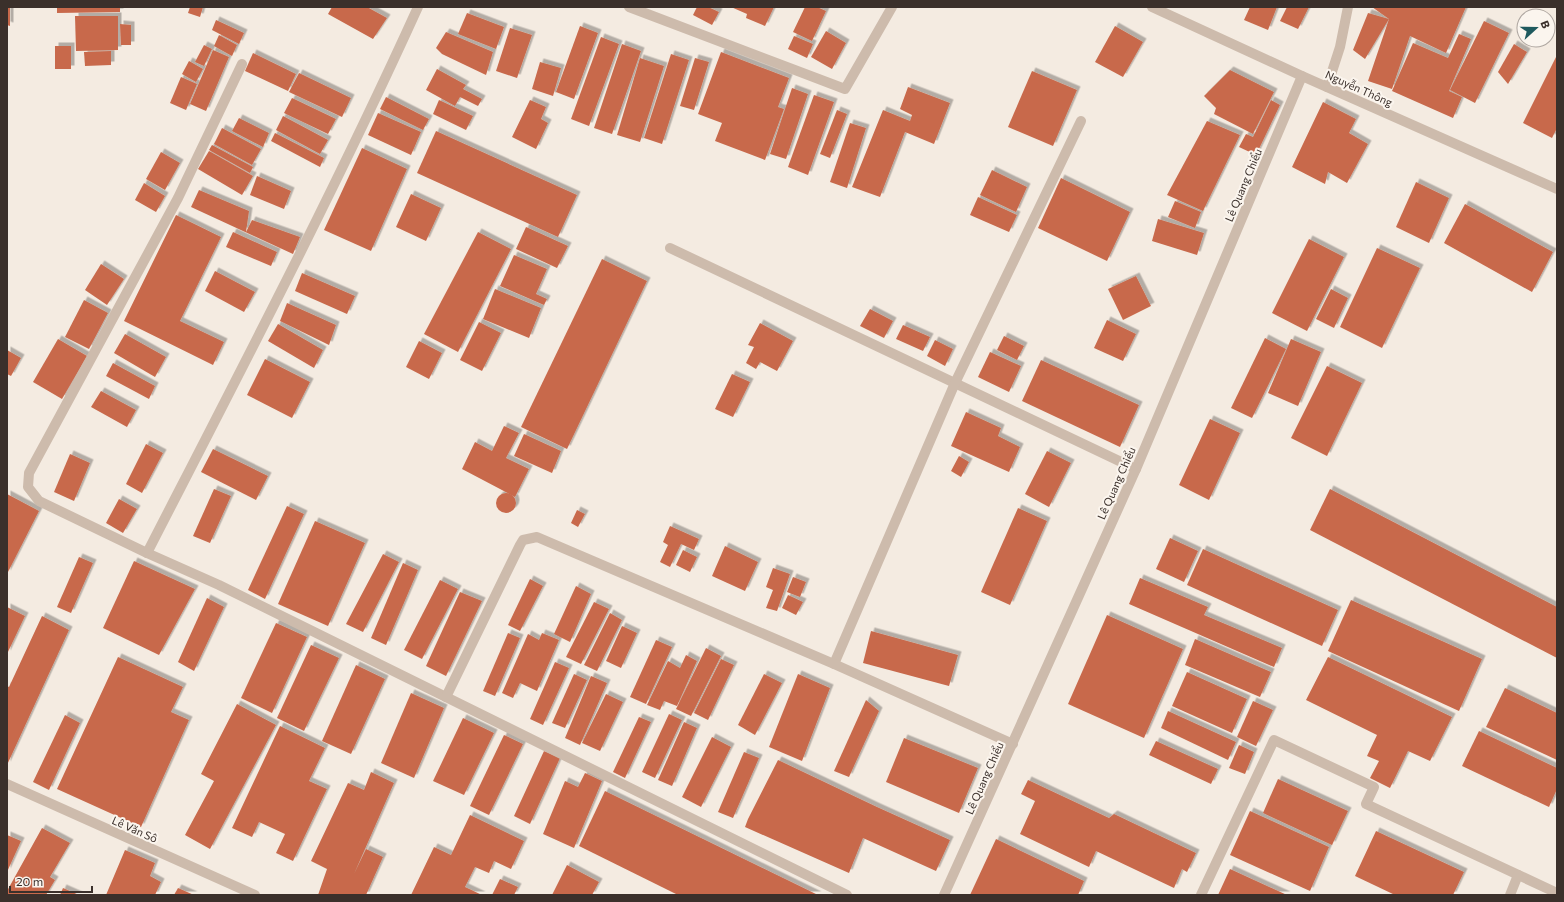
<svg xmlns="http://www.w3.org/2000/svg" width="1564" height="902" viewBox="0 0 1564 902" font-family="Commissioner,sans-serif">
  <defs>
    <filter id="shadow"><feDropShadow dx="3.5" dy="-3.5" stdDeviation="0" flood-color="#0004"/></filter>
  </defs>
  <rect width="100%" height="100%" fill="#f4ebe1"/>
  <!-- building -->
  <g fill="#c8694b" filter="url(#shadow)">
    <path d="M7,7h3v19l-3,-1z"/>
    <path d="M57,7h63v5l-63,1z"/>
    <path d="M190,7h13l-3,10 -12,-4z"/>
    <path d="M332,7h35l20,11 -14,21 -45,-25z"/>
    <path d="M697,7h11l11,5 -7,13 -19,-10z"/>
    <path d="M731,7h43l-9,19 -19,-8 1,-4z"/>
    <path d="M805,7h12l9,4 -14,30 -19,-9z"/>
    <path d="M1250,7h27l-9,23 -24,-10z"/>
    <path d="M1287,7h22l-11,22 -18,-8z"/>
    <path d="M1372,7h94l-20,46 -36,-17 -18,53 -24,-8 21,-62z"/>
    <path d="M467,13l37,14 -8,22 -38,-15z"/>
    <path d="M1368,13l21,6 -24,40 -12,-9z"/>
    <path d="M75,16h43v34l-42,1z"/>
    <path d="M216,20l28,13 -5,11 -27,-14z"/>
    <path d="M1484,21l25,12 -34,70 -25,-13z"/>
    <path d="M120,24l11,1v20h-10z"/>
    <path d="M580,26l18,7 -24,66 -18,-7z"/>
    <path d="M1115,26l28,16 -20,35 -28,-15z"/>
    <path d="M510,28l22,7 -15,43 -21,-7z"/>
    <path d="M826,31l20,12 -14,26 -21,-12z"/>
    <path d="M446,32l47,20 -7,23 -44,-21 -6,-6z"/>
    <path d="M1459,34l12,5 -22,52 13,6 -9,21 -61,-27 21,-48 35,15z"/>
    <path d="M219,35l18,10 -5,11 -18,-10z"/>
    <path d="M794,36l19,8 -6,14 -19,-9z"/>
    <path d="M601,37l18,7 -30,82 -18,-7z"/>
    <path d="M622,44l19,7 -29,83 -18,-6z"/>
    <path d="M1514,44l13,8 -19,32 -10,-12z"/>
    <path d="M204,45l8,4 -8,17 -9,-4z"/>
    <rect x="55" y="46" width="16" height="23"/>
    <path d="M213,50l16,7 -23,54 -16,-7z"/>
    <path d="M111,51v14l-26,1 -1,-14z"/>
    <path d="M721,52l68,26 -11,29 6,2 -19,51 -50,-19 7,-18 -24,-9z"/>
    <path d="M253,53l43,21 -8,17 -43,-20z"/>
    <path d="M671,54l18,6 -27,84 -18,-6z"/>
    <path d="M1557,55v73l-5,10 -29,-15z"/>
    <path d="M640,58l24,8 -24,76 -23,-7z"/>
    <path d="M695,58l14,4 -15,48 -14,-4z"/>
    <path d="M189,61l14,8 -7,13 -14,-8z"/>
    <path d="M540,62l21,6 -8,28 -21,-7z"/>
    <path d="M437,69l29,16 -3,4 19,10 -4,7 -18,-9 -5,9 -29,-16z"/>
    <path d="M1230,70l44,22 -21,42 -39,-20 2,-6 -12,-12z"/>
    <path d="M1032,71l45,19 -24,56 -45,-19z"/>
    <path d="M299,73l52,25 -9,19 -53,-25z"/>
    <path d="M181,77l16,7 -11,26 -16,-7z"/>
    <path d="M908,87l42,16 -16,41 -29,-12 -25,65 -28,-10 31,-77 27,11 2,-6 -12,-6z"/>
    <path d="M792,88l16,6 -22,65 -16,-5z"/>
    <path d="M814,95l20,7 -26,73 -20,-8z"/>
    <path d="M386,97l43,22 -6,11 -43,-21z"/>
    <path d="M292,98l44,21 -8,15 -44,-21z"/>
    <path d="M439,100l34,16 -7,14 -33,-16z"/>
    <path d="M530,100l16,7 -5,12 7,4 -12,26 -24,-12z"/>
    <path d="M1271,100l9,5 -24,50 -17,-8 7,-13 7,3z"/>
    <path d="M1323,102l33,17 -7,14 19,11 -21,39 -19,-11 -3,12 -33,-17z"/>
    <path d="M837,110l10,4 -17,44 -10,-4z"/>
    <path d="M378,113l43,19 -10,23 -43,-20z"/>
    <path d="M283,116l45,24 -8,14 -44,-24z"/>
    <path d="M239,118l30,15 -6,14 -31,-16z"/>
    <path d="M1207,121l33,14 -37,76 -36,-16z"/>
    <path d="M850,123l16,5 -19,60 -17,-6z"/>
    <path d="M222,128l39,21 -9,16 -38,-21z"/>
    <path d="M436,131l141,64 -19,42 -141,-64z"/>
    <path d="M275,133l49,25 -4,9 -49,-26z"/>
    <path d="M212,145l41,22 -3,6 -41,-23z"/>
    <path d="M362,148l45,21 -36,82 -47,-21z"/>
    <path d="M209,151l44,25 -11,19 -44,-26z"/>
    <path d="M161,152l19,11 -15,27 -19,-11z"/>
    <path d="M992,170l35,17 -11,25 -36,-17z"/>
    <path d="M257,176l34,15 -7,18 -34,-14z"/>
    <path d="M1061,178l69,34 -23,49 -69,-33z"/>
    <path d="M1416,182l33,16 -20,45 -33,-16z"/>
    <path d="M144,183l21,13 -9,16 -21,-12z"/>
    <path d="M199,190l50,21 -3,21 6,-12 48,17 -7,17 -102,-47z"/>
    <path d="M411,194l30,14 -15,33 -30,-14z"/>
    <path d="M978,197l39,18 -8,17 -39,-17z"/>
    <path d="M1175,201l26,11 -6,16 -27,-11z"/>
    <path d="M1465,204l88,48 -21,40 -88,-49z"/>
    <path d="M176,215l45,22 -41,84 44,21 -11,23 -89,-44z"/>
    <path d="M1158,219l46,14 -7,22 -45,-14z"/>
    <path d="M526,227l42,19 -11,22 -41,-19z"/>
    <path d="M233,232l44,20 -6,14 -45,-19z"/>
    <path d="M478,232l33,17 -53,103 -34,-18z"/>
    <path d="M1309,239l35,18 -37,74 -35,-18z"/>
    <path d="M1377,248l43,20 -38,80 -42,-21z"/>
    <path d="M514,255l33,14 -11,25 11,5 -3,6 -44,-19z"/>
    <path d="M602,259l45,22 -80,168 -46,-22z"/>
    <path d="M101,264l23,15 -17,26 -22,-15z"/>
    <path d="M215,271l40,21 -11,20 -39,-21z"/>
    <path d="M302,273l53,23 -8,18 -52,-23z"/>
    <path d="M1136,276l15,30 -28,14 -15,-31z"/>
    <path d="M495,289l46,19 -12,30 -46,-19z"/>
    <path d="M1331,289l17,9 -14,30 -18,-9z"/>
    <path d="M84,300l24,13 -19,36 -24,-12z"/>
    <path d="M287,303l49,22 -7,20 -49,-24z"/>
    <path d="M870,309l23,12 -9,17 -24,-12z"/>
    <path d="M1107,320l29,14 -13,27 -29,-13z"/>
    <path d="M479,322l22,11 -19,38 -22,-11z"/>
    <path d="M760,323l33,18 -16,30 -17,-9 -4,7 -10,-6 8,-16 -6,-2z"/>
    <path d="M278,324l45,26 -9,18 -46,-27z"/>
    <path d="M903,325l27,12 -7,14 -27,-12z"/>
    <path d="M125,334l41,23 -11,20 -41,-24z"/>
    <path d="M1004,336l20,10 -7,14 -20,-10z"/>
    <path d="M1265,338l21,11 -34,69 -21,-10z"/>
    <path d="M58,339l29,17 -25,43 -29,-17z"/>
    <path d="M1291,339l30,13 -23,54 -30,-13z"/>
    <path d="M935,340l18,9 -8,17 -18,-10z"/>
    <path d="M419,341l23,12 -13,26 -23,-12z"/>
    <path d="M7,350l14,8 -10,18 -4,-2z"/>
    <path d="M990,352l31,14 -12,26 -31,-15z"/>
    <path d="M265,359l45,23 -18,36 -45,-23z"/>
    <path d="M1041,360l98,45 -19,42 -98,-46z"/>
    <path d="M113,363l42,23 -6,13 -43,-23z"/>
    <path d="M1327,366l35,17 -35,73 -36,-18z"/>
    <path d="M732,374l18,8 -17,35 -18,-8z"/>
    <path d="M101,391l35,19 -9,17 -36,-20z"/>
    <path d="M966,412l35,16 -3,8 22,11 -11,25 -58,-26z"/>
    <path d="M1210,419l30,14 -31,67 -30,-15z"/>
    <path d="M504,426l15,7 -13,25 23,11 -14,28 -53,-28 13,-27 17,9z"/>
    <path d="M524,434l37,17 -9,22 -38,-17z"/>
    <path d="M146,444l17,9 -21,40 -16,-9z"/>
    <path d="M213,449l55,27 -12,24 -55,-28z"/>
    <path d="M1047,451l24,12 -22,44 -24,-13z"/>
    <path d="M70,454l20,9 -16,38 -20,-9z"/>
    <path d="M959,456l10,6 -8,15 -10,-6z"/>
    <path d="M214,489l17,7 -21,47 -17,-7z"/>
    <path d="M1330,489l227,118v51l-247,-128z"/>
    <circle cx="506" cy="503" r="10"/>
    <path d="M7,494l32,17 -32,63z"/>
    <path d="M119,499l18,10 -14,24 -17,-10z"/>
    <path d="M287,506l17,8 -39,85 -17,-9z"/>
    <path d="M1018,508l29,13 -37,84 -29,-13z"/>
    <path d="M577,510l8,4 -7,13 -7,-4z"/>
    <path d="M315,521l50,22 -37,83 -50,-22z"/>
    <path d="M670,526l29,13 -5,11 -13,-6 -11,23 -10,-5 8,-17 -5,-3z"/>
    <path d="M1170,538l28,13 -14,31 -28,-13z"/>
    <path d="M725,546l33,16 -13,29 -33,-15z"/>
    <path d="M1203,549l135,61 -16,36 -135,-61z"/>
    <path d="M683,550l14,7 -7,15 -14,-7z"/>
    <path d="M383,554l16,8 -36,70 -17,-8z"/>
    <path d="M79,557l14,6 -22,50 -14,-6z"/>
    <path d="M134,561l61,28 -36,66 -56,-27z"/>
    <path d="M403,563l15,7 -32,75 -15,-7z"/>
    <path d="M773,568l17,6 -13,37 -11,-3 7,-18 -7,-3z"/>
    <path d="M793,577l13,5 -6,15 -13,-5z"/>
    <path d="M1140,578l68,29 -4,8 78,33 -8,19 -145,-63z"/>
    <path d="M530,579l13,7 -23,45 -12,-6z"/>
    <path d="M440,580l18,9 -36,70 -18,-9z"/>
    <path d="M576,586l15,8 -21,48 -16,-8z"/>
    <path d="M460,592l22,9 -36,75 -20,-10z"/>
    <path d="M788,595l15,7 -7,13 -14,-7z"/>
    <path d="M207,598l17,9 -30,64 -16,-9z"/>
    <path d="M1351,600l131,59 -23,52 -131,-60z"/>
    <path d="M594,602l15,7 -28,55 -15,-7z"/>
    <path d="M7,607l18,9 -18,38z"/>
    <path d="M610,613l12,7 -25,51 -13,-6z"/>
    <path d="M1107,615l76,34 -39,89 -76,-34z"/>
    <path d="M42,616l27,14 -62,135v-79l2,1z"/>
    <path d="M276,623l31,14 -35,76 -31,-15z"/>
    <path d="M622,626l15,7 -16,35 -15,-7z"/>
    <path d="M871,631l87,24 -9,31 -86,-23z"/>
    <path d="M508,633l12,5 -25,58 -12,-5z"/>
    <path d="M542,633l17,7 -22,51 -17,-8 -7,15 -11,-5 26,-59 11,6z"/>
    <path d="M1195,639l76,33 -11,25 -75,-32z"/>
    <path d="M656,640l16,7 -26,57 -16,-7z"/>
    <path d="M311,645l28,13 -35,73 -27,-13z"/>
    <path d="M706,648l15,8 -30,60 -15,-7z"/>
    <path d="M686,655l11,6 -20,45 -13,-5 -4,9 -13,-5 21,-44 12,7z"/>
    <path d="M118,657l65,30 -12,25 18,8 -48,107 -84,-38z"/>
    <path d="M1328,657l124,60 -22,44 -22,-10 -18,37 -20,-10 9,-17 -12,-5 10,-21 -71,-35z"/>
    <path d="M721,659l13,6 -26,55 -14,-7z"/>
    <path d="M555,662l14,6 -26,57 -13,-6z"/>
    <path d="M356,665l29,14 -34,75 -29,-13z"/>
    <path d="M1187,672l60,27 -15,34 -60,-27z"/>
    <path d="M574,674l13,6 -22,48 -13,-5z"/>
    <path d="M764,674l18,9 -27,52 -17,-10z"/>
    <path d="M798,674l32,14 -28,73 -33,-14z"/>
    <path d="M591,676l16,7 -27,62 -15,-7z"/>
    <path d="M1505,688l52,25v47l-71,-33z"/>
    <path d="M411,693l33,15 -30,70 -33,-15z"/>
    <path d="M606,694l17,8 -23,49 -18,-8z"/>
    <path d="M866,700l13,11 -30,66 -15,-6z"/>
    <path d="M1253,701l20,9 -17,36 -19,-9z"/>
    <path d="M237,704l39,21 -66,124 -25,-14 29,-54 -13,-7z"/>
    <path d="M1168,711l68,31 -8,18 -67,-32z"/>
    <path d="M669,714l13,6 -27,58 -13,-6z"/>
    <path d="M65,715l15,8 -31,67 -16,-8z"/>
    <path d="M639,717l12,5 -26,56 -12,-6z"/>
    <path d="M463,718l31,15 -30,62 -31,-14z"/>
    <path d="M684,722l13,6 -25,58 -14,-6z"/>
    <path d="M280,726l45,22 -16,33 18,8 -34,72 -17,-8 9,-19 -26,-12 -7,15 -20,-9z"/>
    <path d="M1479,731l78,37v21l-8,18 -87,-41z"/>
    <path d="M504,735l19,9 -34,71 -19,-9z"/>
    <path d="M712,737l19,10 -30,60 -19,-10z"/>
    <path d="M904,738l74,30 -19,45 -73,-31z"/>
    <path d="M1156,741l62,28 -7,15 -62,-29z"/>
    <path d="M1239,745l15,7 -9,22 -16,-6z"/>
    <path d="M544,751l16,7 -30,66 -16,-8z"/>
    <path d="M744,752l15,6 -26,60 -15,-6z"/>
    <path d="M778,760l99,47 73,33 -14,31 -73,-33 -14,35 -104,-46 3,-8z"/>
    <path d="M371,772l23,11 -40,91 12,-25 17,8 -17,38h-48l9,-26 -16,-8 37,-78 16,7z"/>
    <path d="M585,773l17,8 -28,67 -31,-14 22,-53 13,6z"/>
    <path d="M1278,779l70,32 -16,34 -69,-32z"/>
    <path d="M1028,780l81,38 5,-4 82,39 -9,19 -5,-3 -8,19 -78,-37 -7,16 -69,-33 15,-33 -14,-7z"/>
    <path d="M605,791l213,104h-140l-99,-49z"/>
    <path d="M1250,811l79,36 -19,44 -80,-36z"/>
    <path d="M470,815l54,26 -13,28 -17,-8 -5,12 -14,-6 -10,20 17,8h-71l23,-48 17,8z"/>
    <path d="M42,828l28,15 -20,34 5,3 -9,15h-39v-4z"/>
    <path d="M1376,831l88,41 -11,23h-58l-40,-19z"/>
    <path d="M7,835l14,6 -14,31z"/>
    <path d="M996,839l88,42 -6,14h-108z"/>
    <path d="M125,850l30,13 -5,13 11,6 -6,13h-49z"/>
    <path d="M567,865l32,17 -7,13h-40z"/>
    <path d="M1230,869l57,26h-69z"/>
    <path d="M500,879l18,8 -4,8h-22z"/>
    <path d="M63,888l16,7h-19z"/>
    <path d="M178,888l16,7h-20z"/>
  </g>
  <g fill="none" stroke-linecap="round" stroke-linejoin="round">
    <!-- minor -->
    <g stroke="#cdbbac" stroke-width="10">
      <path d="M629,7l216,82 47,-82"/>
      <path d="M242,64l-64,134 -149,275 -1,14 11,14 108,52 72,32 628,310"/>
      <path d="M1327,87l13,-40 8,-40"/>
      <path d="M670,248l466,221"/>
      <path d="M147,553c93,-181 187,-361 271,-546"/>
      <path d="M834,664l121,-281 126,-262"/>
      <path d="M446,697l74,-152 3,-5 14,-3 297,127 179,80"/>
      <path d="M944,895l192,-426 166,-393"/>
      <path d="M1201,895l73,-155 100,47 -8,17 191,89"/>
      <path d="M1510,895l8,-20"/>
    </g>
    <!-- tertiary -->
    <g stroke="#cdbbac" stroke-width="10">
      <path d="M1152,7l150,69 255,113"/>
      <path d="M7,784l248,111"/>
    </g>
  </g>
  <g text-anchor="middle" dominant-baseline="central" stroke-width="4" stroke-linejoin="round" paint-order="stroke">
    <!-- street labels -->
    <g font-size="11" fill="#3b302b" stroke="#fbf5ee">
      <text transform="translate(1359 88) rotate(24)">Nguyễn Thông</text>
      <text transform="translate(1243 185) rotate(-67)">Lê Quang Chiểu</text>
      <text transform="translate(1116 483) rotate(-66)">Lê Quang Chiểu</text>
      <text transform="translate(984 778) rotate(-66)">Lê Quang Chiểu</text>
      <text transform="translate(135 829) rotate(24)">Lê Văn Sô</text>
    </g>
  </g>
  <!-- border -->
  <rect width="1564" height="902" fill="none" stroke="#3b302b" stroke-width="16"/>
  <!-- north arrow -->
  <g transform="translate(1536 28) rotate(69)"><circle r="19" fill="#fbf5ee" stroke="#aea6a0"/>
  <path d="M0-3L7 15L0 10L-7 15Z" fill="#1f5a5e"/>
  <text y="-6" font-size="11" font-weight="bold" text-anchor="middle" fill="#3b302b">B</text>
  </g>
  <!-- scale -->
  <path d="M10 886v6h82v-6" fill="none" stroke="#3b302b" stroke-width="2"/>
  <text x="16" y="886" font-size="12" fill="#3b302b" stroke="#fbf5ee" stroke-width="3" paint-order="stroke">20 m</text>
</svg>
